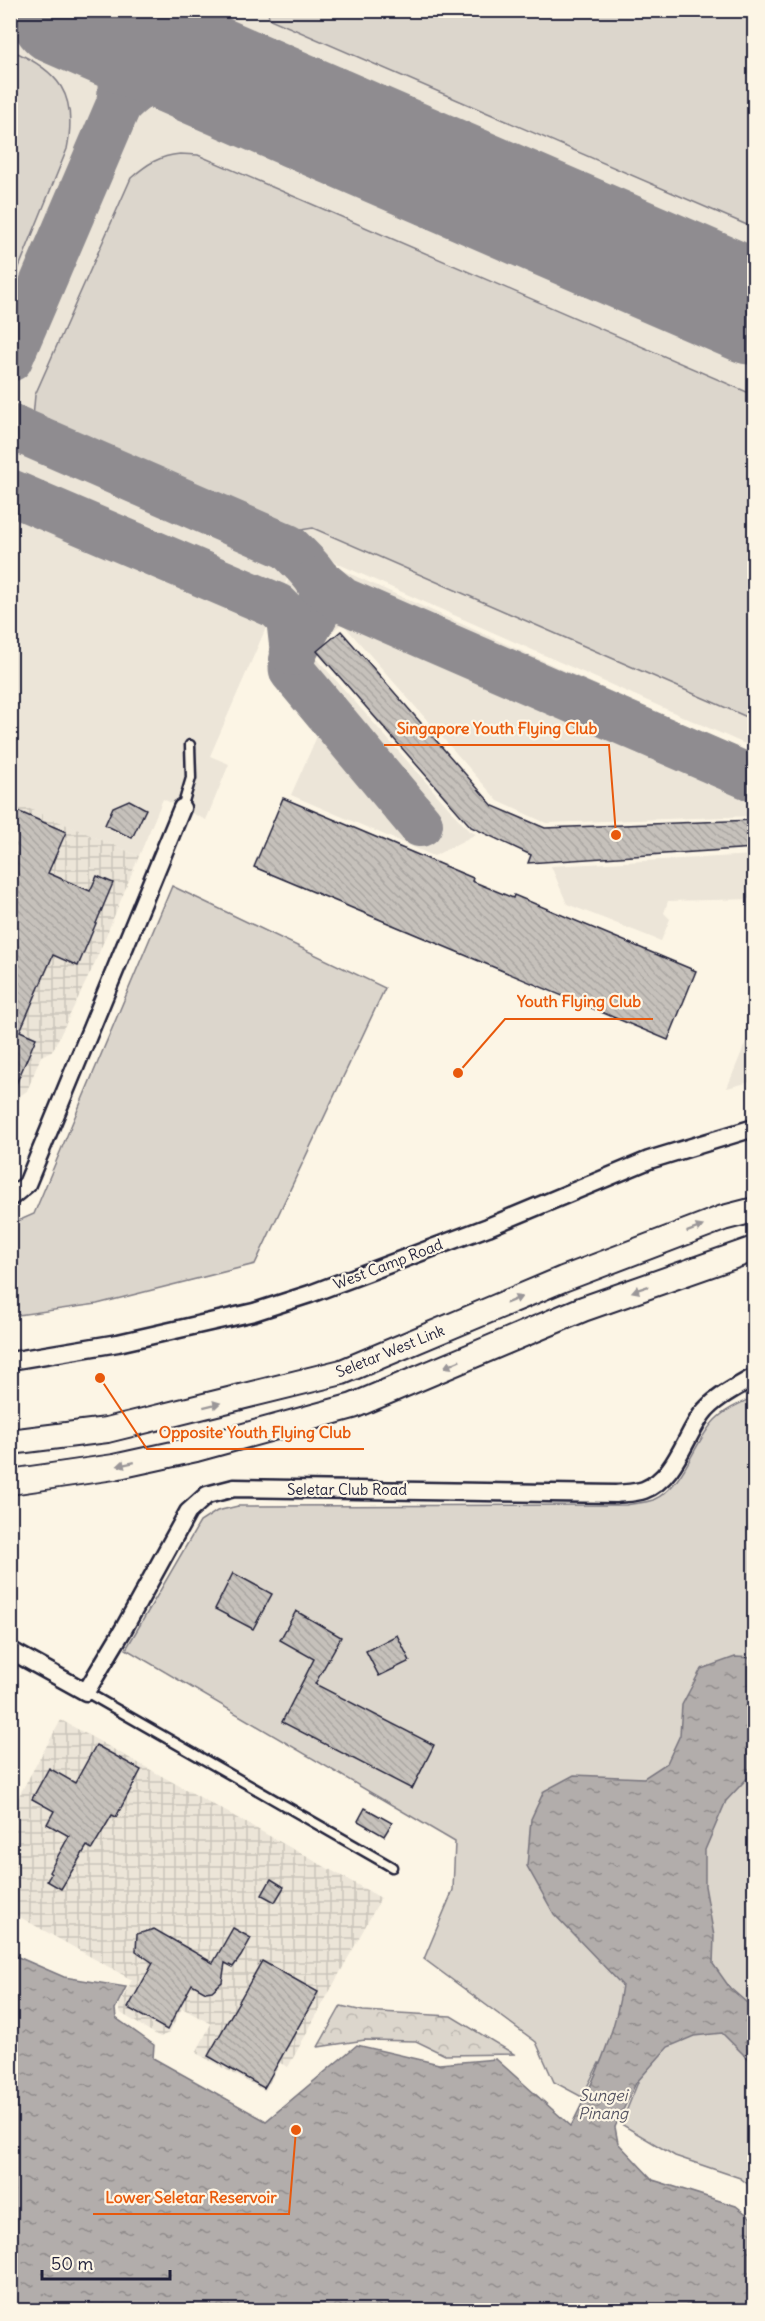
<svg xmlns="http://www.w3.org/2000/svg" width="765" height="2321" viewBox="0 0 765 2321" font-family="Delius,sans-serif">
  <defs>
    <pattern id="industrial-grid" width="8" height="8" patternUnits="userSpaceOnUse" patternTransform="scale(1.5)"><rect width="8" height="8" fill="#ece5d8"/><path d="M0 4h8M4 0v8" fill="none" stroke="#cac4ba"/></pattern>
    <pattern id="park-crowns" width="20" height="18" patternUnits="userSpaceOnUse" patternTransform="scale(1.5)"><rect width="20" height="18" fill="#dcd6cc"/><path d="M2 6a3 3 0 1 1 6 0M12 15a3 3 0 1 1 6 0" fill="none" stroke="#bcb7b0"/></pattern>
    <pattern id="water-ripples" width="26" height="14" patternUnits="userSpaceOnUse" patternTransform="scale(1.5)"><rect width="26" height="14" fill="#b2adab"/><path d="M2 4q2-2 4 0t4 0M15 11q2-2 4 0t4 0" fill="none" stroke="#908c8c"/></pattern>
    <pattern id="building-back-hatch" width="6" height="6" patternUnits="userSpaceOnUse" patternTransform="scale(1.5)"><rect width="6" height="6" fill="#c6c1bb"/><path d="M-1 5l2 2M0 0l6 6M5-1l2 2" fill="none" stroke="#aaa6a2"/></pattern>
  </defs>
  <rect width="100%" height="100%" fill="#fcf5e5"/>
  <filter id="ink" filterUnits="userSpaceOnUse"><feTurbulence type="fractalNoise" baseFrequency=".0167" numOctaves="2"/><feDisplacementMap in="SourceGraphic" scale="12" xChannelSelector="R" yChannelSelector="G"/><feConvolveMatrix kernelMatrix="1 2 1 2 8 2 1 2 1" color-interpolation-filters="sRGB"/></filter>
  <g filter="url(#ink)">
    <!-- built -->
    <g fill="#ece5d8">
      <path d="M11,11h743v737l-447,-198 -8,2 -89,204 19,8 -23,56 -43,-21 -24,57 -127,-54 -1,3z"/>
      <path d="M304,553l450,203v60l-208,7 -48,-22 -156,-178 -32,28 159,180 7,3 -42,22 -143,-61 28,-63 -51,-60 7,-33 -6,-15 30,-69z"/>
      <path d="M754,855v44l-86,2 -4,12 6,6 -9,22 -94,-37 -16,-38z"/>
      <path d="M754,1022v59l-27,7z"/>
    </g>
    <!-- industrial -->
    <g fill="url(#industrial-grid)">
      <path d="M11,801l128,55 -46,111 -40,83 -12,6 -14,35 -6,4 -10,24z"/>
      <path d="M61,1720l320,178 -93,169 -8,-4 -15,28 -69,-38 15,-29 -29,-16 -13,25 -9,4 -41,-25v-7l13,-25 -121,-68v-102z"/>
    </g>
    <!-- grass -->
    <g fill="#dcd6cc" stroke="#7f7c84" stroke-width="1.5">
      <path d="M267,11h487v217l-484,-209z"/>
      <path d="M11,50c48,21 67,44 56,99l-56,138z"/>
      <path d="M180,154l18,1 556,240v325l-441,-192 -25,4 -245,-105 -10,-9 2,-23 96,-217c16,-14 28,-22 49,-24z"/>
      <path d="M172,886l213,102 -130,276 -158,40 -86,12v-92l23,-10z"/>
      <path d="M754,1397v792l-14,-11 -65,-22 -54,-32 17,-42 -39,-19 -17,34 -28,-15 -18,-40 -112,-83 29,-69 2,-48 -329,-193 74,-127 17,-11 21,-5 388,-1c8,-2 19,-2 27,-5 33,-15 39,-56 62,-80 11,-11 26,-17 39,-23z"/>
    </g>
    <!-- park -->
    <path fill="url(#park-crowns)" stroke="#7f7c84" stroke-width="1.5" d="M341,2006l22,5 88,5 63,38 -69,1 -29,-14 -51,-1 -47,7z"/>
    <!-- water -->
    <path fill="url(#water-ripples)" stroke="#78757e" stroke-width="1.5" d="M735,1657l19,1v113l-28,30 -21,49v36l9,50 -1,28 17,24 24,21v56l-32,-32 -28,3 -26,11 -32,36 -21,44 3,16 35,37 83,26 18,14v90h-743v-356l53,23 62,10 -11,22 1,9 38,27 -1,13 113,63 91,-76 82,19 57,-5 75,67c22,-43 45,-93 51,-141l-68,-71 -27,-48 4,-47 13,-28 30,-16 70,3 23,-15 13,-28 2,-30 19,-36z"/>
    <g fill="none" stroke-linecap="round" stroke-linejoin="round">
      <!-- taxiway -->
      <g stroke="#8f8c90" stroke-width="46">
        <path d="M119,104c24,-24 45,-34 79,-37"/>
        <path d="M10,359l109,-255c6,-39 -3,-55 -29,-83"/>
        <path d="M10,426l278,121c44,43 42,44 12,94 -6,11 -10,18 -8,30l128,153"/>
        <path d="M10,492l267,114 12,12 4,35"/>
        <path d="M318,580l24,20 412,179"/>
      </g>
      <!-- runway -->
      <path stroke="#8f8c90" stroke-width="114" d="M66,10l688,298"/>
    </g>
    <!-- building -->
    <g fill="url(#building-back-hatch)" stroke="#22223b" stroke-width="1.5">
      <path d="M341,631l152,175 52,22 209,-8v28l-226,15 3,-8 -60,-28 -154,-176z"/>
      <path d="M283,798l190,80 -1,3 41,17 1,-3 182,76 -28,69 -414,-173z"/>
      <path d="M129,800l17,9 -14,29 -27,-13 8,-18z"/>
      <path d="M15,810l51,22 -18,41 42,18 7,-15 16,7 -35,83 -25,-11 -33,76 16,7 -26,60v-278z"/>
      <path d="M233,1573l39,21 -19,35 -38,-20z"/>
      <path d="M296,1611l45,26 -26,47 119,61 -22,44 -130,-67 32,-63 -34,-19z"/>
      <path d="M397,1635l13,26 -31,15 -13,-25z"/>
      <path d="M96,1745l45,25 -25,47 -4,-2 -20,34 -5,-3 -26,43 -14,-8 4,-7 -2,-2 20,-36 -22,-12 7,-13 -22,-12 17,-31 26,15z"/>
      <path d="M365,1808l27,15 -8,13 -26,-15z"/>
      <path d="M271,1879l13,8 -9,15 -13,-7z"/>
      <path d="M233,1928l18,10 -10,18 -8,11 -8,-4 -3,19 -10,9 -6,1 -14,-8 -25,46 -39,-22 25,-45 -17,-12 1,-17 17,-5 59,34z"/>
      <path d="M262,1961l56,31 -54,96 -56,-32z"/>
    </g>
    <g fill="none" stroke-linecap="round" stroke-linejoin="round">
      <!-- lane casing -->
      <g stroke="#22223b" stroke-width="13">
        <g id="lane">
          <path d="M182,808l9,-30 -1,-33"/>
          <path d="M86,1692l306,175"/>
        </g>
      </g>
      <!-- street casing -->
      <g stroke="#22223b" stroke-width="21">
        <g id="street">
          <path d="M10,1198l17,-14 155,-376"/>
          <path d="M10,1361l108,-18 136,-31 56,-18 178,-67 161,-67 105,-32"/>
          <path d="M10,1650l76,42 37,-62 65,-118 19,-17 27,-7 382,6c9,-1 20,-1 28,-4 31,-12 40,-51 58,-76 12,-16 35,-27 52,-37"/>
        </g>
      </g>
      <!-- secondary casing -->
      <g stroke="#22223b" stroke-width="28">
        <g id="secondary">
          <path d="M10,1442l97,-12 235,-58 221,-93 160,-61 31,-8"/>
          <path d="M10,1482l104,-15 82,-18 157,-43 230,-97 171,-60"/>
        </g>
      </g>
      <!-- lane -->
      <use href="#lane" stroke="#fcf5e5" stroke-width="8"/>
      <!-- street -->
      <use href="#street" stroke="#fcf5e5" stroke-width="16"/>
      <!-- secondary -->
      <use href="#secondary" stroke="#fcf5e5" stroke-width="24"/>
    </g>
    <!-- one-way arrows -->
    <defs><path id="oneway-solid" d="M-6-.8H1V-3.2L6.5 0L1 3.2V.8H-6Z" transform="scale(1.5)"/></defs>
    <g fill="#9a9698">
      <use href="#oneway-solid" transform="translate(695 1229) rotate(-21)"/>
      <use href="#oneway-solid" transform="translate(640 1289) rotate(161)"/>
      <use href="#oneway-solid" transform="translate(514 1300) rotate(-23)"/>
      <use href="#oneway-solid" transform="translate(452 1364) rotate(157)"/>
      <use href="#oneway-solid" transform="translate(212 1405) rotate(-14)"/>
      <use href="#oneway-solid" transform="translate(126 1464) rotate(168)"/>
    </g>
  </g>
  <g text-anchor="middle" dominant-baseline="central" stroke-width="4.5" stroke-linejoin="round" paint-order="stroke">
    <!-- street labels -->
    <g font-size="15" fill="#22223b" stroke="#fcf5e5">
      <text transform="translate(388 1264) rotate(-21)">West Camp Road</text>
      <text transform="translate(390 1351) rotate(-22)">Seletar West Link</text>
      <text x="347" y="1489">Seletar Club Road</text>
    </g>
    <!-- water labels -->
    <g font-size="16" font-style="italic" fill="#545362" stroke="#fcf5e5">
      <text x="603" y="2095">Sungei<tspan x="603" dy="18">Pinang</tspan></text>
    </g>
  </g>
  <!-- callouts -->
  <path fill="none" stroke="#e8590c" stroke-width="2" d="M616 835L609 745H384M458 1073L505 1019H653M100 1378L147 1449H364M296 2130L289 2214H93"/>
  <g fill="#e8590c" stroke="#fcf5e5" stroke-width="2">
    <circle cx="616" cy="835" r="6"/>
    <circle cx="458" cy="1073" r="6"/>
    <circle cx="100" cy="1378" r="6"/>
    <circle cx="296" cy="2130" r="6"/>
  </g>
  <g font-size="16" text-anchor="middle" font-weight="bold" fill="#e8590c" stroke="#fcf5e5" stroke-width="4.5" stroke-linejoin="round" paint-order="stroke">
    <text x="497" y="734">Singapore Youth Flying Club</text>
    <text x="579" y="1007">Youth Flying Club</text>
    <text x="255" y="1438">Opposite Youth Flying Club</text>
    <text x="191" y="2203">Lower Seletar Reservoir</text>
  </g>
  <!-- margin -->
  <rect width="765" height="2321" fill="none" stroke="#fcf5e5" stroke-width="36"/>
  <rect x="18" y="18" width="729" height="2285" fill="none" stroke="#22223b" stroke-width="2" filter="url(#ink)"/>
  <!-- scale -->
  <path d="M42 2270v9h128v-9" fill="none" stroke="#22223b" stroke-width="3"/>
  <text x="51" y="2270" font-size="18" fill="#22223b" stroke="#fcf5e5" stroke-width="4.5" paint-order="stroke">50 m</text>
</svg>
